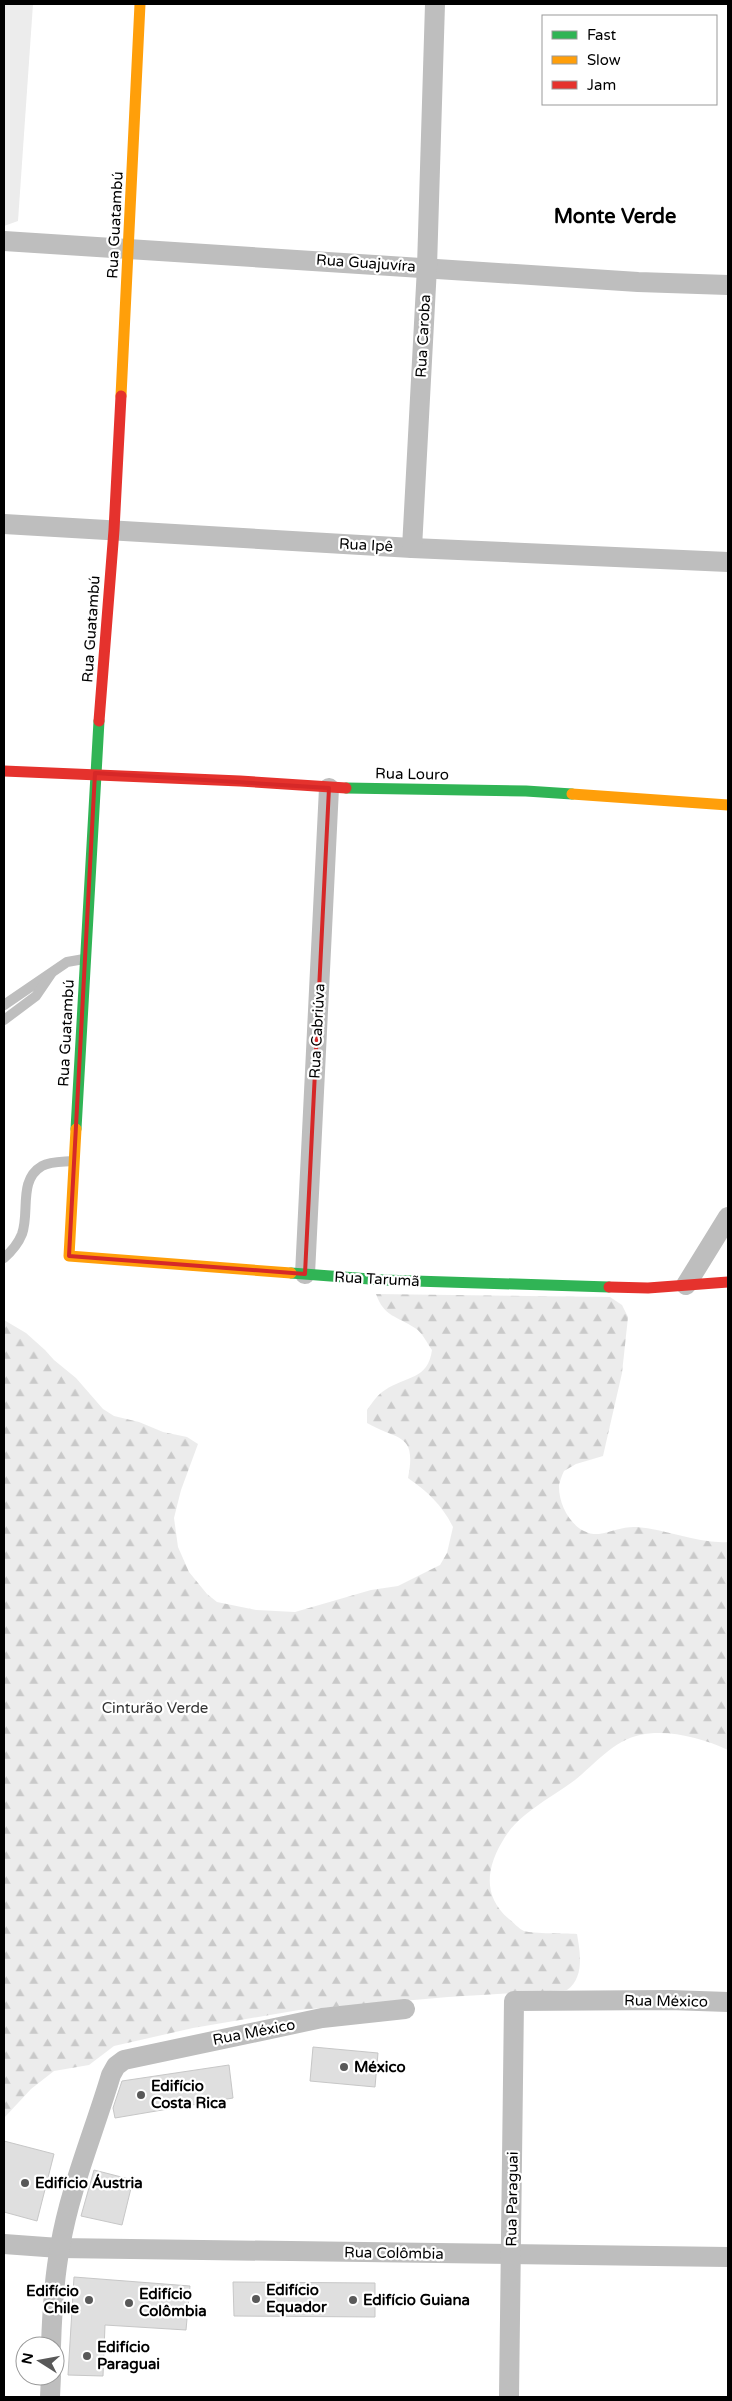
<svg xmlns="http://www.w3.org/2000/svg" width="732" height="2401" viewBox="0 0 732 2401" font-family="'Varela Round',sans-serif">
  <defs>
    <pattern id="forest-firs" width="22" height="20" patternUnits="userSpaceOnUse" patternTransform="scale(1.25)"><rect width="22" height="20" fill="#ececec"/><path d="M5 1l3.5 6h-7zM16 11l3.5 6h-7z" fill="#c9c9c9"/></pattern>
  </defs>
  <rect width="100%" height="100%" fill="#fff"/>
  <!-- green -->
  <path fill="#ececec" d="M4,4h29l-15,217 -14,5z"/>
  <!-- forest -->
  <path fill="url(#forest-firs)" d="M376,1294l234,3 12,8 6,12 -6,56 -19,83 -27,8 -12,7c-2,4 -4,10 -5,14 -1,22 16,51 40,49 12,-2 25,-8 38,-7 30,2 60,17 91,15v208c-26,-12 -60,-21 -88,-15 -26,5 -45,29 -65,45 -23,17 -55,33 -70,57 -18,28 -24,58 4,82 4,3 10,10 15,12 10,3 40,2 53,3 3,18 8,43 -10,56l-119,7 -149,13 -106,18 -79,18 -25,19 -35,6 -23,18 -27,29v-798l22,13 19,17 9,10 22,18 27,31 11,7 25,6 24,10 24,5 11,7 -17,46 -7,28 4,29 11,25 18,22 10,8 39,8 39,2 76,-22 27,-4 42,-21 7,-12 6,-26c-11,-22 -25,-35 -45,-49 9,-46 -10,-37 -41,-55v-13c5,-7 10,-15 18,-20 21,-14 43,-10 47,-40 -5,-7 -10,-18 -17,-22 -18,-12 -31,-11 -39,-34z"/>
  <!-- building -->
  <g fill="#dfdfdf" stroke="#c7c7c7">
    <path d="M313,2047l65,6 -3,34 -65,-6z"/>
    <path d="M229,2065l4,33 -118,20 -2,-10 9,-27z"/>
    <path d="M4,2141l50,13 -17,67 -33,-9z"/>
    <path d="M94,2170l39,10 -11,45 -41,-9z"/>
    <path d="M74,2277l116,9 -4,44 -81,-5 -2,51 -35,-1z"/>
    <path d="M233,2282l142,1v34l-141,-1z"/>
  </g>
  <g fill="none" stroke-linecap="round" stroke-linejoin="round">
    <!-- lane -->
    <g stroke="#bebebe" stroke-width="10">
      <path d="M4,1005l63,-43 17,-3"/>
      <path d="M4,1020l32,-24 15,-22"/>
      <path d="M4,1258c8,-7 14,-14 18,-24 8,-22 -4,-54 20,-68 9,-5 21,-4 31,-5"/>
    </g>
    <!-- street -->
    <g stroke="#bebebe" stroke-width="20">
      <path d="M4,241l634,41 90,3"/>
      <path d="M4,524l408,24 316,14"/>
      <path d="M412,548l15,-281 8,-263"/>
      <path d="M305,1274l24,-486"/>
      <path d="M686,1285l42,-68"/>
      <path d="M4,2244l55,4 669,9"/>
      <path d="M51,2346c1,-33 3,-67 9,-99 10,-59 34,-115 51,-172l5,-9 8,-6 198,-42 83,-9"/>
      <path d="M50,2397l1,-21"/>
      <path d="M509,2397l5,-396 156,-1 58,2"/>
    </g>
    <!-- fast -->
    <g stroke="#30b455" stroke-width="11">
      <path d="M346,788l180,3 46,3"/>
      <path d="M76,1129l23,-408"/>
      <path d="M291,1273l92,7 226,7"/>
    </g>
    <!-- slow -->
    <g stroke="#ff9f0a" stroke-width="11">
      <path d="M121,396l19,-392"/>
      <path d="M572,794l156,11"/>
      <path d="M76,1129l-7,127 222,17"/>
    </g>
    <!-- jam -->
    <g stroke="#e5322d" stroke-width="11">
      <path d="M99,721l15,-191 7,-134"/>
      <path d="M4,771l236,10 106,7"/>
      <path d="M609,1287l39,1 80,-6"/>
    </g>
  </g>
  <!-- marked area -->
  <path fill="none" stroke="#d62828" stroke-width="4" stroke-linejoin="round" d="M95,773l234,15 -24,486 -236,-18z"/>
  <!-- markers -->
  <g fill="#595959" stroke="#fff" stroke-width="2">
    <circle cx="344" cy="2067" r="5"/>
    <circle cx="141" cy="2095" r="5"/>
    <circle cx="25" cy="2183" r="5"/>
    <circle cx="256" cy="2299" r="5"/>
    <circle cx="89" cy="2300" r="5"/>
    <circle cx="353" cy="2300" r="5"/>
    <circle cx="129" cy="2303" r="5"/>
    <circle cx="87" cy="2356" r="5"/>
  </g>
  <g text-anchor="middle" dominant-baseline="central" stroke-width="4.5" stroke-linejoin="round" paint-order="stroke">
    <!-- street labels -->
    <g font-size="15" fill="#000" stroke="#fff">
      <text transform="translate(115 225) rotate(-87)">Rua Guatambú</text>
      <text transform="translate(366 263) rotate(4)">Rua Guajuvíra</text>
      <text transform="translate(423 336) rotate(-87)">Rua Caroba</text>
      <text transform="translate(366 545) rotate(3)">Rua Ipê</text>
      <text transform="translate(91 629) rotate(-86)">Rua Guatambú</text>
      <text transform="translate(412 774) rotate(1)">Rua Louro</text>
      <text transform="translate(317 1031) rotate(-87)">Rua Cabriúva</text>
      <text transform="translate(66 1033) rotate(-87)">Rua Guatambú</text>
      <text transform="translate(377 1279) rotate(3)">Rua Tarumã</text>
      <text transform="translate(666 2001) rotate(1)">Rua México</text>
      <text transform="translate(254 2032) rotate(-11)">Rua México</text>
      <text transform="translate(512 2199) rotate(-89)">Rua Paraguai</text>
      <text transform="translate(394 2253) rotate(1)">Rua Colômbia</text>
    </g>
    <!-- park labels -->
    <g font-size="15" fill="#333" stroke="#fff">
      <text x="155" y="1708">Cinturão Verde</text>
    </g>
    <!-- poi labels -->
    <g font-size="15" font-weight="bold" fill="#000" stroke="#fff" text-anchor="start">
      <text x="354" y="2067">México</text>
      <text x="151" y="2086">Edifício<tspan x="151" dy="17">Costa Rica</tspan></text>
      <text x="35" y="2183">Edifício Áustria</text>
      <text x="266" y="2290">Edifício<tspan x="266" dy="17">Equador</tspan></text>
      <text x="79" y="2291" text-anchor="end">Edifício<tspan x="79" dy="17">Chile</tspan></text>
      <text x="139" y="2294">Edifício<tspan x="139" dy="17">Colômbia</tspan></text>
      <text x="363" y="2300">Edifício Guiana</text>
      <text x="97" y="2347">Edifício<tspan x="97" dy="17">Paraguai</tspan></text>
    </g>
    <!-- district labels -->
    <g font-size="20" font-weight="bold" fill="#000" stroke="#fff">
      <text x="615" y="217">Monte Verde</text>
    </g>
  </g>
  <!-- border -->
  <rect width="732" height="2401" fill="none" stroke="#000000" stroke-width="10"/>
  <!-- legend -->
  <rect x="542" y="15" width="175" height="90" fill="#ffffff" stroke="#999999"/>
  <rect x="552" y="31" width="25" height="8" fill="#30b455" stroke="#999999"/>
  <text x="587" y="40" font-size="15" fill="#000000">Fast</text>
  <rect x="552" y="56" width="25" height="8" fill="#ff9f0a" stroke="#999999"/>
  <text x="587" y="65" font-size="15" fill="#000000">Slow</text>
  <rect x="552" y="81" width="25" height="8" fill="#e5322d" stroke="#999999"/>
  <text x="587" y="90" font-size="15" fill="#000000">Jam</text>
  <!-- north arrow -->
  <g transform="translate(40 2361) rotate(281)"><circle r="24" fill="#ffffff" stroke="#999999"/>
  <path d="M0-4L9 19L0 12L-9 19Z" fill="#595959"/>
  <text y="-8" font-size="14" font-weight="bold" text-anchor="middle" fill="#000000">N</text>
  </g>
</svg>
